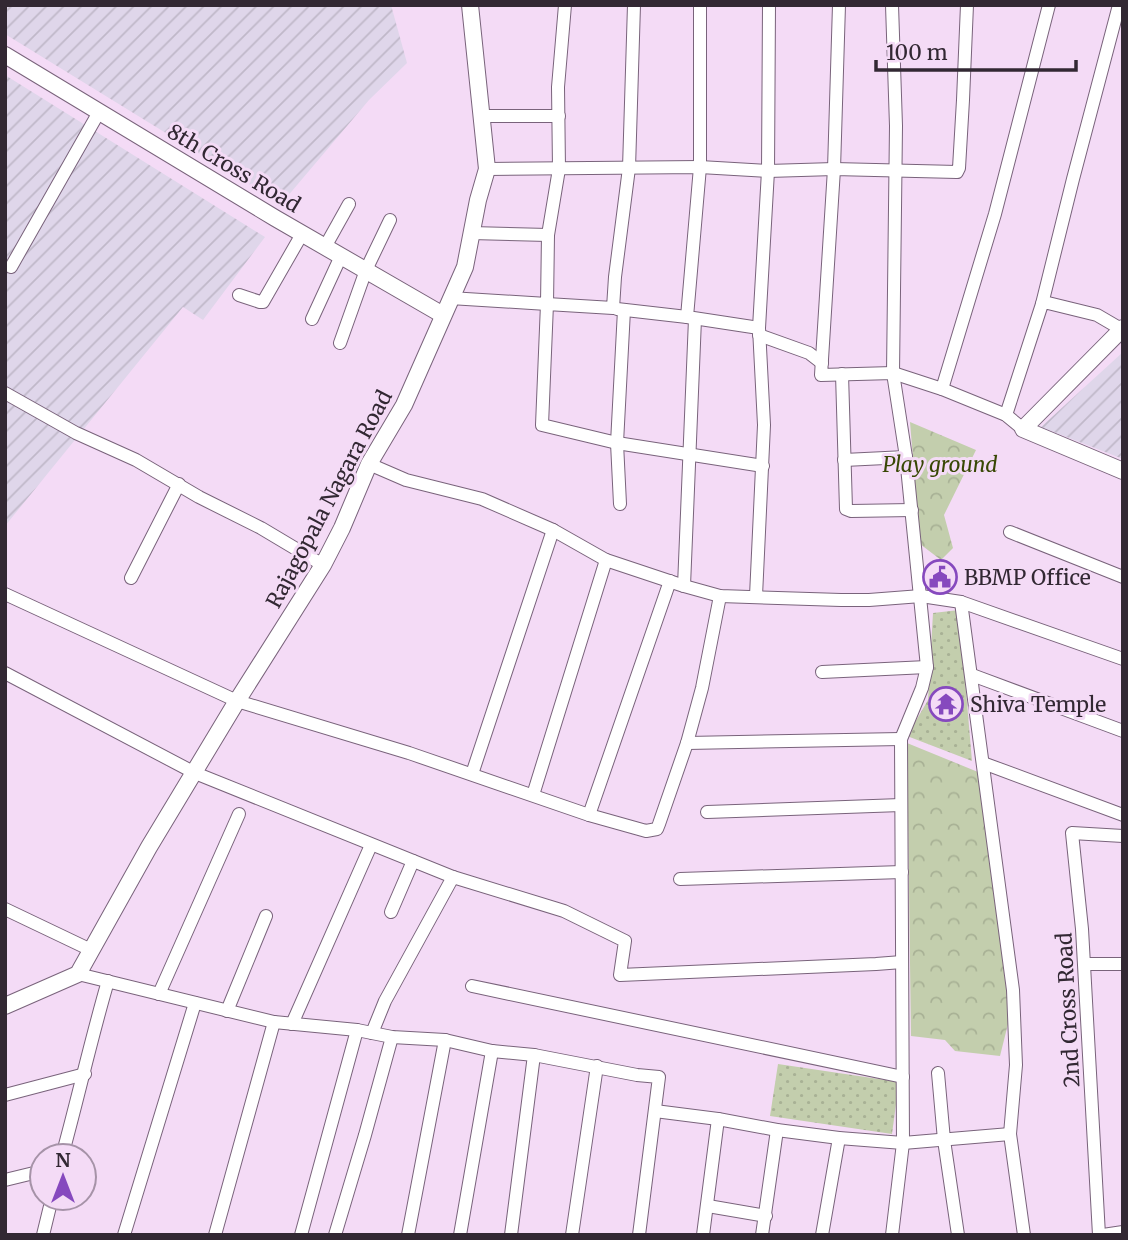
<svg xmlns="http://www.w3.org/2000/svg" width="1128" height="1240" viewBox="0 0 1128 1240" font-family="Merriweather,serif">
  <defs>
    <pattern id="industrial-furrows" width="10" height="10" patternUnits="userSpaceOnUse" patternTransform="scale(1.75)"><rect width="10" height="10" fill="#dfd6ea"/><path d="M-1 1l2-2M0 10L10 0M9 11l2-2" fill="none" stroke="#c0b8c9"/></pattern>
    <pattern id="grass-dots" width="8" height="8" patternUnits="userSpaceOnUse" patternTransform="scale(1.75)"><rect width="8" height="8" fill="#c3cead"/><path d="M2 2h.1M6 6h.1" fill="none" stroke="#a8b195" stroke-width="1.8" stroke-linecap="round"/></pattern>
    <pattern id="park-crowns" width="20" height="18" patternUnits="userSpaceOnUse" patternTransform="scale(1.75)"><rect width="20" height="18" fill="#c3cead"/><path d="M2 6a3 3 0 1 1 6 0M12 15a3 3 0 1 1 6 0" fill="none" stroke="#a8b195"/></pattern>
  </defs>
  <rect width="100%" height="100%" fill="#f4dbf6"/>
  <!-- industrial -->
  <g fill="url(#industrial-furrows)">
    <path d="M5,5h386l16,58 -38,37 -88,104 -276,-170z"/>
    <path d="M5,75l260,162 -62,83 -20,-13 -178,219z"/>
    <path d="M1123,352v107l-82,-32z"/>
  </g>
  <!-- grass -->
  <g fill="url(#grass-dots)">
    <path d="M959,610l13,151 -65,-25 21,-36 5,-87z"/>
    <path d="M778,1064l121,18 -7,52 -122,-18z"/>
  </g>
  <!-- park -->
  <g fill="url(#park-crowns)">
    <path d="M910,422l66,28 -32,65 9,33 -12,12 -21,-16z"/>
    <path d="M907,743l71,29 32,244 -10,40 -45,-5 -10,-11 -34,-4z"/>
  </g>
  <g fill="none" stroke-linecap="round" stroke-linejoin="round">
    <!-- minor casing -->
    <g stroke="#79637b" stroke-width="14">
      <g id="minor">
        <path d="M634,5l-5,163 -14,109 -2,31 -66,-4 -5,121 75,18 146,23"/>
        <path d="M700,5v162l-13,150 72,11"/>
        <path d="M839,5l-5,164 -13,206 72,-2 49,16 64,26 17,14"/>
        <path d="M482,116h77"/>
        <path d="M487,169l213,-2 68,4 66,-2 123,3 2,-4 4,-68 4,-95"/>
        <path d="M471,233l77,2"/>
        <path d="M325,247l24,-43"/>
        <path d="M11,267l88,-155"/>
        <path d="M239,295l21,7h3l39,-68"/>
        <path d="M450,298l97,6 1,-69 11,-66 -1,-82 7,-82"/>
        <path d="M1042,304l31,-125 46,-174"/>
        <path d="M617,309l70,8"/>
        <path d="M312,319l29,-63"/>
        <path d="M759,335l50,18 13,10"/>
        <path d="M340,343l26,-73 24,-50"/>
        <path d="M842,374l4,135 5,2 61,-1"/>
        <path d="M942,389l53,-175 54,-209"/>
        <path d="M5,393l71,40 60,27 63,37 62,31 62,37"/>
        <path d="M1006,415l36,-111 2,-2 53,13 24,14"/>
        <path d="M844,460l62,-3"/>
        <path d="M369,464l37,16 76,19 71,31 53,30 78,26 36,10 121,4h28l52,-4 40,6 162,57"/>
        <path d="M620,504l-3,-61 7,-133"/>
        <path d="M1010,532l113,45"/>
        <path d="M131,578l48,-94"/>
        <path d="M684,586l11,-267"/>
        <path d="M5,594l232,107 172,52 180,62 57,16 11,-2 2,-5 28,-81 15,-55 18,-92"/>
        <path d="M756,596l8,-171 -5,-97 9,-157 1,-166"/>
        <path d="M961,602l52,388 3,75 -6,69 14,101"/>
        <path d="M822,672l105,-5"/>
        <path d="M5,673l190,100 258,104 111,34 61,30 -5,34 256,-11 26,-2"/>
        <path d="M972,675l151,56"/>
        <path d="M687,743l214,-4"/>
        <path d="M983,763l140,52"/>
        <path d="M472,774l81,-244"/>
        <path d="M533,795l73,-235"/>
        <path d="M707,812l194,-7"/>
        <path d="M589,815l81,-234"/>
        <path d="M680,879l222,-7"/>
        <path d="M5,909l86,41"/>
        <path d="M391,912l22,-51"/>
        <path d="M1085,964h38"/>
        <path d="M78,974l196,48 83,8 35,7 53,3 47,11 42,4 103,20 22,2 -20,158"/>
        <path d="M472,986l431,91"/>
        <path d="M159,994l80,-180"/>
        <path d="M227,1011l39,-95"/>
        <path d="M292,1024l79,-179"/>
        <path d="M372,1033l13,-32 68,-124"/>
        <path d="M938,1073l6,67 14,95"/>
        <path d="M5,1095l80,-21"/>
        <path d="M655,1111l63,8 59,11 62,8 64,5 107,-9"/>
        <path d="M62,1156c16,-58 29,-117 46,-175"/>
        <path d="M5,1180l37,-9"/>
        <path d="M708,1206l58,10"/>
        <path d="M43,1235l9,-37"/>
        <path d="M124,1235l71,-232"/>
        <path d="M215,1235l59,-213"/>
        <path d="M301,1235l56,-205"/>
        <path d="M335,1235l30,-100 27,-98"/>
        <path d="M408,1235l37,-195"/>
        <path d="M460,1235l32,-184"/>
        <path d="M511,1235l23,-180"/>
        <path d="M572,1235l25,-169"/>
        <path d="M703,1235l15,-116"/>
        <path d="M762,1235l15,-105"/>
        <path d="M822,1235l17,-97"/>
        <path d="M892,1235l11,-92 -2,-404 21,-51 5,-21 -21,-210 -13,-84 3,-247 -4,-121"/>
        <path d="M1099,1235l-17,-306 -10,-96 51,3"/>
        <path d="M1103,1235l20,-3"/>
      </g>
    </g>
    <!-- tertiary casing -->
    <g stroke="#79637b" stroke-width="18">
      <g id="tertiary">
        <path d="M5,55l270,163 168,97"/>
        <path d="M1123,328l-100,101 100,42"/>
        <path d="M5,1006l73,-32 71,-127 88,-146 86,-136 19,-37 27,-64 35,-59 61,-138 13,-67 9,-31 -17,-164"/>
      </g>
    </g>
    <!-- minor -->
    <use href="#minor" stroke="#fff" stroke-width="12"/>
    <!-- tertiary -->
    <use href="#tertiary" stroke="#fff" stroke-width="16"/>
  </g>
  <!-- icons -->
  <defs>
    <g id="civic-ring" transform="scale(1.75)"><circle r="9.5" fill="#f4dbf6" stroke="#8649be" stroke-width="1.5"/><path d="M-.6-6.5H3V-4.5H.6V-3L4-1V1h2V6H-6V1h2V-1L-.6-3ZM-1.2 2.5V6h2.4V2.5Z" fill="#8649be"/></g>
    <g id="temple-ring" transform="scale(1.75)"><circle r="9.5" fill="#f4dbf6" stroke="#8649be" stroke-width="1.5"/><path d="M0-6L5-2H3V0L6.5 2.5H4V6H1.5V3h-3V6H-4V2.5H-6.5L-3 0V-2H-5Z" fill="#8649be"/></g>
  </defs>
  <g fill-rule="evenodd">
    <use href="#civic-ring" x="940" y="577"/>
    <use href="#temple-ring" x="946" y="704"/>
  </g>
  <g text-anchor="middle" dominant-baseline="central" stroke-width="6" stroke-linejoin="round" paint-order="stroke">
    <!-- street labels -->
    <g font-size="21" fill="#322833" stroke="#f4dbf6">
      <text transform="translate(234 168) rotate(31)">8th Cross Road</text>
      <text transform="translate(329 499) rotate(-62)">Rajagopala Nagara Road</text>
      <text transform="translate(1068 1010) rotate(-93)">2nd Cross Road</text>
    </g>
    <!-- park labels -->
    <g font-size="21" font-style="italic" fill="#384704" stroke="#f4dbf6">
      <text x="940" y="464">Play ground</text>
    </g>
    <!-- poi labels -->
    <g font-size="21" fill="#322833" stroke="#f4dbf6" text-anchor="start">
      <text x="964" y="577">BBMP Office</text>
      <text x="970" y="704">Shiva Temple</text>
    </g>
  </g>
  <!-- border -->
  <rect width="1128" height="1240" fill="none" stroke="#322833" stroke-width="14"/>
  <!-- north arrow -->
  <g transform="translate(63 1177)"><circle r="33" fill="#f4dbf6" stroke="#a693a8" stroke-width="2"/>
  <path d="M0-5L12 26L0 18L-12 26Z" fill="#8649be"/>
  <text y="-10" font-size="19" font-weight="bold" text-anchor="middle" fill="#322833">N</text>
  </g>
  <!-- scale -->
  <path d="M876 60v10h200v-10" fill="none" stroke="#322833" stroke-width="3.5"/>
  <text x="886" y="60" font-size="21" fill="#322833" stroke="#f4dbf6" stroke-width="5" paint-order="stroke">100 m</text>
</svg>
